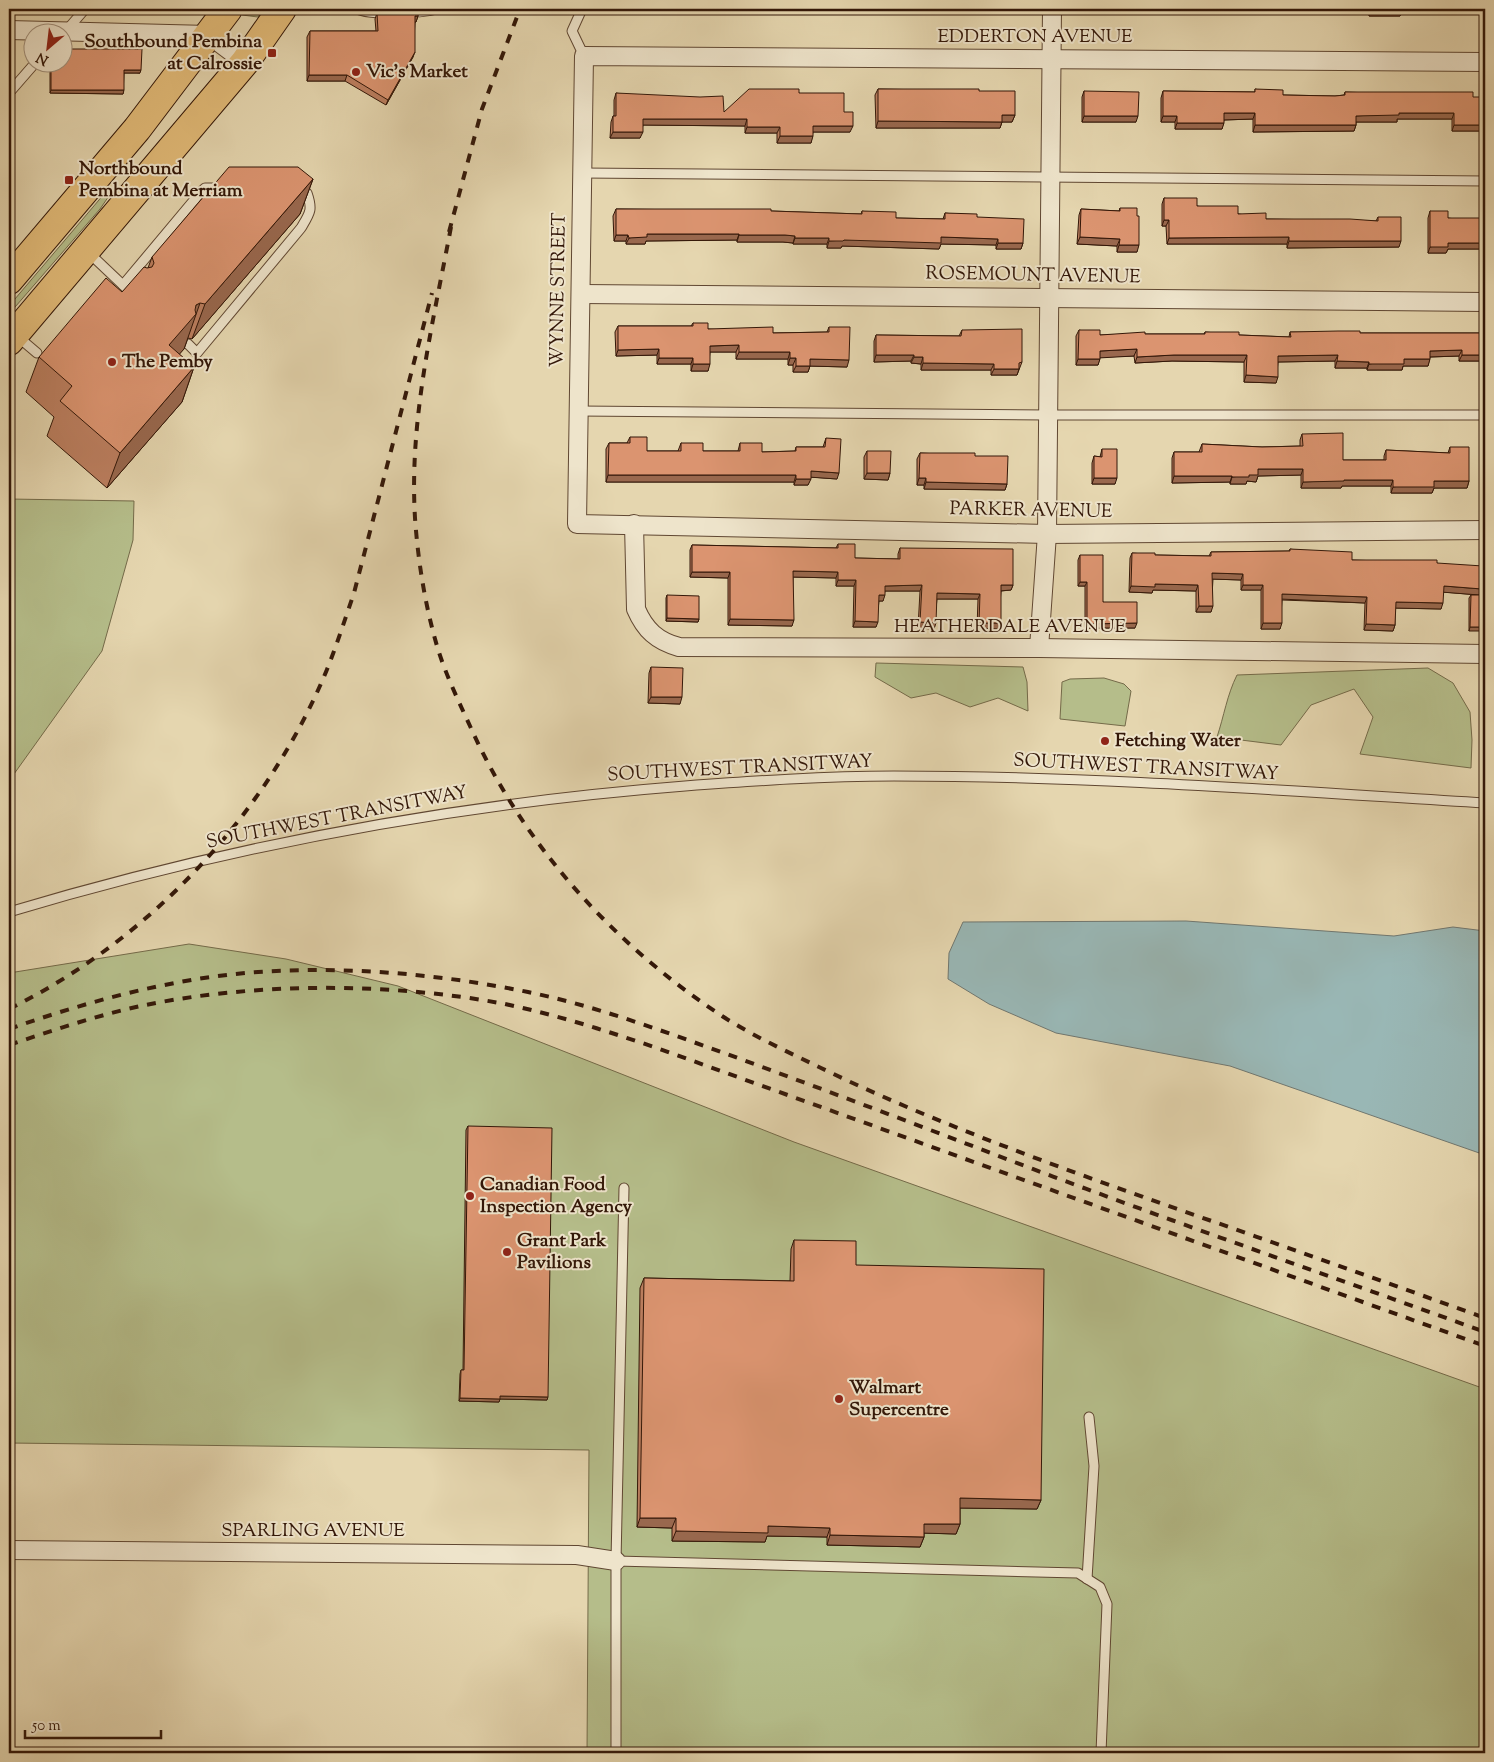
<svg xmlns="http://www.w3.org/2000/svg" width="1494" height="1762" viewBox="0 0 1494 1762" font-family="'Sorts Mill Goudy',serif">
  <rect width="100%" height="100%" fill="#e5d6af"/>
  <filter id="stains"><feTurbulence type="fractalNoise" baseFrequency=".004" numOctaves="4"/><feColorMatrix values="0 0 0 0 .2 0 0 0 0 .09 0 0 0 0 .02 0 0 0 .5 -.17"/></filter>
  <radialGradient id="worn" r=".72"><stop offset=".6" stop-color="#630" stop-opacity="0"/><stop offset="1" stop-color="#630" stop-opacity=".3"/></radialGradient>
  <!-- green -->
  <g fill="#b5bd8a" stroke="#746a49">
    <path d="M246,9h18l-6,8 -16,-2z"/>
    <path d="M110,187l3,3 -13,19 -91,105v-8z"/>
    <path d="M9,499l125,2 -1,39 -31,111 -93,130z"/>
    <path d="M876,663l147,4 4,15 1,29 -30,-13 -28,9 -34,-14 -25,5 -36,-21z"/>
    <path d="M1428,668l25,15 17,29 2,28 -1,28 -111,-14 13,-37 -19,-28 -43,16 -30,40 -64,-8c7,-21 10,-42 20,-62z"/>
    <path d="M1104,678l20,6 7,7 -6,35 -65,-7 2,-37 8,-3z"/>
    <path d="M189,944l97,15 112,27 396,156 691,247v364h-898l2,-303 -580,-7v-470z"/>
  </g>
  <!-- water -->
  <path fill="#99b7b5" stroke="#707770" d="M1186,921l208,15 59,-9 32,4v224l-255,-89 -174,-33 -67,-29 -41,-25 1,-26 14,-31z"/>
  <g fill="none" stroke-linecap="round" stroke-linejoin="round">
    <!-- service casing -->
    <g stroke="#604732" stroke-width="11">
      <g id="service">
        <path d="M357,9c15,7 63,4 80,0"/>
        <path d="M582,9l-10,22 12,25"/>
        <path d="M66,31l19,-22"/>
        <path d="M9,93l27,-31"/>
        <path d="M582,173l903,8"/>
        <path d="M88,252l38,36"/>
        <path d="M123,285l77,-92 5,-5h19"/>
        <path d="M17,336l20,17"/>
        <path d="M188,344l9,9 104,-125c9,-15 12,-18 6,-35l-10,-2"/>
        <path d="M578,411l470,4h437"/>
        <path d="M9,912c220,-66 446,-108 676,-126 69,-5 139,-10 209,-10 198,0 394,15 591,27"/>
        <path d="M616,1561l462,12 22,14 7,17 -6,149"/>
        <path d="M1087,1579l7,-113 -5,-49"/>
        <path d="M616,1753v-192l8,-373"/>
      </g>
    </g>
    <!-- minor casing -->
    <g stroke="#604732" stroke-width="20">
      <g id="minor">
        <path d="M9,30l200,5 36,27"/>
        <path d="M1485,62l-901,-6 -7,468 470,10 438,-4"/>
        <path d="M581,294l904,8"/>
        <path d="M634,524l2,85c9,21 21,32 43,38l360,1 446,6"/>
        <path d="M1039,648l8,-114 5,-525"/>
        <path d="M9,1550l568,5 39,6"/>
      </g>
    </g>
    <!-- primary casing -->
    <g stroke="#331708" stroke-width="30">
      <g id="primary">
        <path d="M9,280l128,-151 91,-120"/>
        <path d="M9,341l236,-279 37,-53"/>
      </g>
    </g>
    <!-- service -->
    <use href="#service" stroke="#eee4cb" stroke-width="9"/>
    <!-- minor -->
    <use href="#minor" stroke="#eee4cb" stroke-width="18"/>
    <!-- primary -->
    <use href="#primary" stroke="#e2bb78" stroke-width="28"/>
    <!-- rail -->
    <g stroke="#331708" stroke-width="4" stroke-dasharray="9 9" stroke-linecap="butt">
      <path d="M451,227c-18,96 -42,192 -36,291 3,43 10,87 22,128 8,27 21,54 33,80 53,119 143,218 252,290 31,20 66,36 99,52 99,48 202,86 305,123 120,42 240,84 359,127"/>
      <path d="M449,232l33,-123 38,-100"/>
      <path d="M9,1009c138,-68 253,-189 314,-330 12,-28 21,-57 31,-86l78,-300"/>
      <path d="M9,1029c80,-28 164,-51 249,-57 90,-6 181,2 270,20 68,14 134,39 199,62 90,33 180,67 269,101 162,62 326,118 489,177"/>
      <path d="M9,1045c42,-14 83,-28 127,-38 115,-25 253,-25 369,-3 52,11 102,27 152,44l828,298"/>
    </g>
  </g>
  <!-- wall -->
  <g fill="#bc7f60" stroke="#331708">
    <path d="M1287,9h115l-2,7h-31v-6h-60l-1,4h-21z"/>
    <path d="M377,13l41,3 -2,6h-1l-2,35 -27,48 -41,-24h-38v-44l3,-6h66l-1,-12z"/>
    <path d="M50,62h12l78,11h-16l-1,21 -73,-1z"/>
    <path d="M878,89l101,2 36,24 -3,7h-10l-2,6h-124l-1,-33z"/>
    <path d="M1255,89l28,6 52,1 9,-1 1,-3 128,5 8,34h-29v-12h-55v3h-41v3l-2,6 -101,1v-13l-29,1 -2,9h-47v-7h-14v-24l2,-7 92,1z"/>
    <path d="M1084,91l52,31h-54v-25z"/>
    <path d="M616,93l108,19 75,-19 45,19 6,20h-37l-2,11h-34v-10h-32v-7l-102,-1 -3,13h-30l1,-16 2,-6h1v-16z"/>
    <path d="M313,179l-13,35 -108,125 -4,-1 -4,11 -5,5 15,13 -12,35 -75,86 -60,-52 7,-19 -28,-25 13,-35 83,-65 26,-24 4,-11z"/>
    <path d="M1164,198l33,8 69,13 110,2 2,-4 21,30 -112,1v-4h-120l-1,-18h-4v-22z"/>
    <path d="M1120,208l17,44h-20v-6l-40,-2 2,-29 2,-6 38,2z"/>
    <path d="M616,209l155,2 90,3 1,-3 34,7 47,1 2,-6 32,4 46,26 -2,6h-25v-4l-55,-1 -2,5 -97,-3 -1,2h-14v-4h-34v-1l-10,-1h-46v-2l-91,1 -1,3h-19v-3h-12l-1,-25z"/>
    <path d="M1430,211l18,7 37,5v21l-2,5h-35l-2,4h-18v-35z"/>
    <path d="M693,323l15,6 65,4 54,-1 2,-5 18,40 -37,-1 -2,6h-15v-7h-5v-6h-52v-7h-26l-2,19h-17v-7h-34v-9l-41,1 -1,-24 3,-6h73z"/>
    <path d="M962,330l60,32 -5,13h-26v-5h-70v-6l-10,-1v-2l-37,1v-21l2,-6 83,1z"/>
    <path d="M1079,330l21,5 45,-1h59l1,-2 34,3 50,2 1,-5 70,1h125l-2,28h-24v-5l-29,1 -2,9h-25l-1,4h-35v-2h-32v-7l-57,1 -2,21 -32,-1v-20l-72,-1 -37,2 -1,-7 -34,1 -2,8h-22v-29z"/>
    <path d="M1302,434l41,26h41v-4l2,-6 62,3 2,-6 19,34 -2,7h-33l-2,5h-41v-7h-49l-1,2h-40v-13l-43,1 -2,6 -9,-1 -1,3h-16v-2l-58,1v-25l2,-6h25l3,-8 60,3 38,-1v-6z"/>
    <path d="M630,437l17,14h31l3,-8 22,8h35l2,-8 22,9 33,-1 1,-4h27l3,-9 11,41 -26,-2 -3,8h-14v-3h-188v-33l3,-6h18z"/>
    <path d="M1102,449l13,35h-23v-21l2,-7 6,1z"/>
    <path d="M867,451l23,22 -2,7 -24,-1v-22z"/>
    <path d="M920,453l55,3 32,28 -2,6 -81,-1v-4h-7v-26z"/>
    <path d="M838,544l17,14 43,1v-5l2,-6 113,37 -2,5 -10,1 -3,38 -21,-1 1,-29h-41l-3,30 -16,-1 2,-37h-35l-2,10h-4l-3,26h-23l1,-41h-18v-8l-43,-1 -1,49 -64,-1v-47l-38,-1v-27l2,-5 144,3z"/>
    <path d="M1290,549l62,11 85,3 45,26 -3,6 -36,-3 -2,17 -46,-1v17l-2,6 -29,-1 1,-27 -83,-3 -2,29h-19v-39h-20v-10l-28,-1 -2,33h-15v-21l-43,-1 -1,3 -23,-1 1,-34 2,-5 23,2 54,1 2,-4 78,-1z"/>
    <path d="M1080,555l23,47 32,26h-50v-42h-7v-26z"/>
    <path d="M667,595l32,24 -1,3 -32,-1v-23z"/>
    <path d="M1471,595h14l-16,36v-33z"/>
    <path d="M651,667l29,37 -32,-1 1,-30z"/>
    <path d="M468,1126l79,274 -47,-1 -1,3 -40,-1 1,-27 1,-4h2l3,-240z"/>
    <path d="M794,1240l62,25 185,235 -4,9 -77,-1v16l-4,10 -32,-1v4l-4,10 -93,-2v-8l-60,-1 -2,6 -93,-1v-13l-35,-1 3,-239 4,-10 146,3 1,-32z"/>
  </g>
  <!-- shaded-wall -->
  <g fill="#99684e" stroke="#331708">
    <path d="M106,9h58l-2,2 -57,-1z"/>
    <path d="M735,9h269v1l-203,2 -66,-2z"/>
    <path d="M1122,9h20l-1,3h-20z"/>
    <path d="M1289,9h81l-1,1h-60l-1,4h-21z"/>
    <path d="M1371,10h31l-2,6h-31z"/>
    <path d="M415,16h3l-2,6h-3z"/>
    <path d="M415,52l-2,5 -27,48 2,-5z"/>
    <path d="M124,70h17l-1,3h-17z"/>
    <path d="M309,75h38l-2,6h-38z"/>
    <path d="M51,90h73l-1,4 -73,-1z"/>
    <path d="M1224,113h31l-2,6 -31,1z"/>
    <path d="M1399,113h55l-2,6h-55v3h-43l2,-6z"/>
    <path d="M1002,115h13l-3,7h-12z"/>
    <path d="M1084,116h54l-2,6h-54z"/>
    <path d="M1163,116h14l-2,6h-14z"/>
    <path d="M643,119h104l-2,7 -105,-1z"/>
    <path d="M878,121l124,1 -2,6h-124z"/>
    <path d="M1177,123h47l-2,6h-47z"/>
    <path d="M1255,125h101l-2,6 -101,1z"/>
    <path d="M1454,125h30l-3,6h-29z"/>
    <path d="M813,126h40l-3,6h-39z"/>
    <path d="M747,127h33l-3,6h-32z"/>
    <path d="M613,132h30l-3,6h-30z"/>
    <path d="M780,136h33l-2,7h-34z"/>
    <path d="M313,179l-13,35 -108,125 13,-35z"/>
    <path d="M1164,220h5l-3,6h-4z"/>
    <path d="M647,234h92l-2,6 -91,1 -1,3h-19l3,-6z"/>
    <path d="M616,235h12l-2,6h-12z"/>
    <path d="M739,235h46l10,1 -2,7 -10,-1h-46z"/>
    <path d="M941,237l57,2 -2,6 -55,-1 -2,5 -97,-3 -1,2h-14l2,-7 15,-1z"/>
    <path d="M1080,237l40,2 -3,7 -40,-2z"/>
    <path d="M1289,237l-2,7h-120l2,-6z"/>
    <path d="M795,238h34l-2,6h-34z"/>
    <path d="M1289,241h112l-2,6 -112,1z"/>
    <path d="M998,243h25l-2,6h-25z"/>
    <path d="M1448,243h37v1l-2,5h-35l-2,4h-18l2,-6z"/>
    <path d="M1119,245h20l-2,7h-20z"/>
    <path d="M200,303l-16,46 -27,31 12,-35 27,-40z"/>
    <path d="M739,345l-3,7h-29l3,-6z"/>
    <path d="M659,349l-2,6 -41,1 2,-6z"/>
    <path d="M1137,349l-3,7 -36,2 2,-7z"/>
    <path d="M1462,350l-3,6 -31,1 2,-6z"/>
    <path d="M739,352h51l-2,7h-52z"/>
    <path d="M876,355h38l-3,6 -37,1z"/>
    <path d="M1174,355h73l-3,7 -72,-1 -37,2 2,-6z"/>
    <path d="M1338,355l-3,6 -59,1 2,-6z"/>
    <path d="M1462,355h23l-2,6h-24z"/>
    <path d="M914,357h9l-2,7 -10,-1z"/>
    <path d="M659,358h34l-2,6h-34z"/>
    <path d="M790,358h6l-3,7h-5z"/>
    <path d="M810,359l39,1 -2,7 -39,-1z"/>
    <path d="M1078,359h22l-2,6h-22z"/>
    <path d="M1404,359h26l-2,7h-25l-1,4h-35l2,-6z"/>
    <path d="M1337,361l32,1 -2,6h-32z"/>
    <path d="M923,363l71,1 -3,6h-70z"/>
    <path d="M693,364h17l-2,7h-17z"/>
    <path d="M796,366h14l-2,6h-15z"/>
    <path d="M194,367l-12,35 -75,86 13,-35z"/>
    <path d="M994,369h25l-2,6h-26z"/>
    <path d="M1246,375l32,2 -2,6 -32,-1z"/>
    <path d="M1258,469h45l-2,6 -43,1 -2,6 -9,-1 -1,3h-16l2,-7 17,-2z"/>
    <path d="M811,471l28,2 -2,6 -29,-2z"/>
    <path d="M867,473h23l-2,7 -24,-1z"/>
    <path d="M608,475h188l-2,7h-188z"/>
    <path d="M1174,476h58l-2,6 -58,1z"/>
    <path d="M919,478h7l-2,7h-7z"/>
    <path d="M1094,478h23l-2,6h-23z"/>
    <path d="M796,479h15l-3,6h-14z"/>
    <path d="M1344,480h49l-2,6h-49l-1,2h-40l2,-6z"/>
    <path d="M1434,481h35l-2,7h-33l-2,5h-41l2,-6z"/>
    <path d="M926,482l81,2 -2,6 -81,-1z"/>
    <path d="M793,571l45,1 -2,6 -45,-1z"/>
    <path d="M692,572h38l-2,6 -38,-1z"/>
    <path d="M1212,573l31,1 -2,6 -31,-1z"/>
    <path d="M838,580h18l-2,6h-18z"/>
    <path d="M1080,582h7l-2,4h-7z"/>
    <path d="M1155,584l43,1 -2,6 -43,-1 -1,3 -23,-1 2,-6z"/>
    <path d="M922,585l-2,6h-37l2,-5z"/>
    <path d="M1001,585h12l-2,5 -12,1z"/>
    <path d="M1243,585h20l-2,5h-20z"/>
    <path d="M1444,586l38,3 -3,6 -38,-3z"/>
    <path d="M937,593l43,1 -2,5h-43z"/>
    <path d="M1282,594l85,3 -2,6 -85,-4z"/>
    <path d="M879,595h6l-2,6h-6z"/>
    <path d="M1396,602l47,1 -2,6 -48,-1z"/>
    <path d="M1199,606h14l-2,6h-15z"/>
    <path d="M667,618l32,1 -1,3 -32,-1z"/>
    <path d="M730,619l64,1 -2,6 -64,-1z"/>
    <path d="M855,621l23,1 -2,5h-23z"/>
    <path d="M920,622l16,1 -2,6 -16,-1z"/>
    <path d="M979,623h22l-3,6 -21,-1z"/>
    <path d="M1137,623l-2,5h-50l2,-4z"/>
    <path d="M1263,623h19l-2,6h-19z"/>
    <path d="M1366,624l29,1 -2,6 -29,-1z"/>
    <path d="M1470,627h15v4h-16z"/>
    <path d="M651,697h31l-2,7 -32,-1z"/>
    <path d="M500,1396l48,1 -1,3 -48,-1z"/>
    <path d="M460,1398l40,1 -1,3 -40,-1z"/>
    <path d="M960,1498l81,2 -4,9 -80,-1z"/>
    <path d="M640,1518h36l-4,10 -35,-1z"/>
    <path d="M924,1524h36l-4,10 -36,-1z"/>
    <path d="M768,1526l62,2 -3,9 -60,-1 -2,6 -93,-1 4,-10z"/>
    <path d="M830,1535l94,2 -4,10 -93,-2z"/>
  </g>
  <!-- building -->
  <g fill="#db9470" stroke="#331708">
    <rect x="1371" y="9" width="31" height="1"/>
    <path d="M419,12l-1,4h-3v36l-27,48 -41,-25h-38l1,-44h68l-1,-18z"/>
    <path d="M62,49h80l-1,21h-17v20h-73v-28h11z"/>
    <path d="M749,89h50v4h45v19h9v14h-40v10h-33v-9h-33v-8h-104v13h-30v-16h3v-23l84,4 23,-1 1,16z"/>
    <path d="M878,89h101v2h36v24h-13v7l-124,-1z"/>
    <path d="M1255,89l28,1v5l52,1 10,-1v-3h128v5h10l1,28h-30v-12h-55v2l-43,1v9h-101v-12h-31v10h-47v-7h-14v-25l92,1z"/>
    <path d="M1084,91l55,1 -1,24h-54z"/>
    <path d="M229,167h69l15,12 -108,125 -5,-1 -4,2 -1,5 1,4 -27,31 25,22 -74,86 -60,-52 12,-15 -33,-29 67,-79 16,14 22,-25 3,1 5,-1 2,-4 -2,-6z"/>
    <path d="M1164,198h33v8h41v8l28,-1v6h84l28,2v-4h23v24h-112v-4l-120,1v-18h-5z"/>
    <path d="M1120,208h17v8h2v29h-20l1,-6 -40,-2 1,-28 39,2z"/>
    <path d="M616,209h155v2l91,3v-3l34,1v6l49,1v-6l32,1v3l47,2 -1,24h-25v-4l-57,-2v6l-97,-3 -1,1h-14v-3h-34v-2l-10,-1h-46v-1h-92v3l-18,1 -1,-3h-12z"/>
    <path d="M1430,211h18v7h33v5h4v20h-37v4h-18z"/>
    <path d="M693,323h15v6l65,-2v6l56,-1v-5h21l-1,33 -39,-1v7h-14v-8h-6v-6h-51v-7l-29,1v18h-17v-6h-34v-9l-41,1v-24h75z"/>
    <path d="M1022,329v33l-3,1v6h-25v-5l-71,-1v-6h-9v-2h-38v-20l85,1 1,-6z"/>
    <path d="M1079,330h21v5l45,-3v2h60v-2h34v3l52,2 -1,-5 48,-1h22v2h125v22h-23v-5l-32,1v8h-26v5h-35v-2l-32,-1 1,-6 -60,1v21l-32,-2 1,-20h-73l-37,2v-8l-37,2v8h-22z"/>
    <path d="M1343,433v27h43v-10l64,3v-6h19v34h-35v6h-41v-7h-49v1l-41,1v-13h-45v6h-9v2h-17v-1h-58v-24h28v-8l60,3 41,-1 -1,-12z"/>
    <path d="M630,437h17v14h34v-8h22v8h37v-8h22v9l34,-1v-4h29l1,-9 15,1 -2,34 -28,-2v8h-15v-4h-188l1,-32h21z"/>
    <path d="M1102,449h15v29h-23v-22l8,1z"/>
    <path d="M867,451h24l-1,22h-23z"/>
    <path d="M920,453h55v3h33l-1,28 -81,-2v-4h-7z"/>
    <path d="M838,544h17v14l45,1v-11l113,1v36h-12v38h-22l1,-29 -43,-1 -1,30 -16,-1 2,-37 -37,1v9h-6l-1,27 -23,-1 1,-41h-18v-8l-45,-1 1,49 -64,-1v-47h-38v-27l146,3z"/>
    <path d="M1290,549l62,3v8h85v3l46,3 -1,23 -38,-3 -1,17 -47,-1 -1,23 -29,-1 1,-27 -85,-3v29h-19v-38h-20v-11l-31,-1 1,33h-14l-1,-21 -43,-1v3l-24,-1 1,-33h23v2l56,1v-4l79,-1z"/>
    <path d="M1080,555h23v47h34v21l-50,1v-42h-7z"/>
    <path d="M667,595l32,1v23l-32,-1z"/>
    <path d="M1471,595h14v32h-15z"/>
    <path d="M651,667l32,1 -1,29h-31z"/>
    <path d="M468,1126l84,2 -4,269 -48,-1v3l-40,-1 1,-28h3z"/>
    <path d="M794,1240l62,1v24l188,4 -3,231 -81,-2v26h-36v13l-94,-2v-7l-62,-2v7l-92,-2v-13h-36l4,-240 150,3z"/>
  </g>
  <!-- markers -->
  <g fill="#8f2418" stroke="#eee4cb" stroke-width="2">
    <rect x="267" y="48" width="10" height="10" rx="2.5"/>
    <circle cx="356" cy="72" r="5"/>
    <rect x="64" y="175" width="10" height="10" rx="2.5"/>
    <circle cx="112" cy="362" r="5"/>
    <circle cx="1105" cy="741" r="5"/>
    <circle cx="470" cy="1196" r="5"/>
    <circle cx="507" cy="1252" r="5"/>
    <circle cx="839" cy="1399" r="5"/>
  </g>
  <g text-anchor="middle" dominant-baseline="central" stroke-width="4" stroke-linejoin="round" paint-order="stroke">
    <!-- street labels -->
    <g font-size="19" fill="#331708" stroke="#eee4cb">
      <text x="1035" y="37">EDDERTON AVENUE</text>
      <text transform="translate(1033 276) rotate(1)">ROSEMOUNT AVENUE</text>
      <text transform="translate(559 290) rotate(-89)">WYNNE STREET</text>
      <text transform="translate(1031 511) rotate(1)">PARKER AVENUE</text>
      <text x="1010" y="627">HEATHERDALE AVENUE</text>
      <text transform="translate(1146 768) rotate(3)">SOUTHWEST TRANSITWAY</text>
      <text transform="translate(740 769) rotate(-3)">SOUTHWEST TRANSITWAY</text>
      <text transform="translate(337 818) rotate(-11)">SOUTHWEST TRANSITWAY</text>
      <text x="313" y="1531">SPARLING AVENUE</text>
    </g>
    <!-- poi labels -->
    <g font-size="19" font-weight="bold" fill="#331708" stroke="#eee4cb" text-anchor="start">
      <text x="262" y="42" text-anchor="end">Southbound Pembina<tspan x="262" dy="22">at Calrossie</tspan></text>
      <text x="366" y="72">Vic’s Market</text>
      <text x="79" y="169">Northbound<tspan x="79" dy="22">Pembina at Merriam</tspan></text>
      <text x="122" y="362">The Pemby</text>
      <text x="1115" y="741">Fetching Water</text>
      <text x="480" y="1185">Canadian Food<tspan x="480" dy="22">Inspection Agency</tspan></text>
      <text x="517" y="1241">Grant Park<tspan x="517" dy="22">Pavilions</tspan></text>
      <text x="849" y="1388">Walmart<tspan x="849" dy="22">Supercentre</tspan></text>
    </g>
  </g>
  <!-- margin -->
  <rect width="1494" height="1762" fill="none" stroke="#e5d6af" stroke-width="30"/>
  <rect x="10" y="10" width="1474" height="1742" fill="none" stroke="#331708" stroke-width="2.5"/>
  <rect x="15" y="15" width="1464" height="1732" fill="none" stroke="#331708"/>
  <!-- north arrow -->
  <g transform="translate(48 48) rotate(208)"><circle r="24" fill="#eee4cb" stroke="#a3927d"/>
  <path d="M0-4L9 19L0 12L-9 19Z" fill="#8f2418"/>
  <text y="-8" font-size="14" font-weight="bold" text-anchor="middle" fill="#331708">N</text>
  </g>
  <!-- scale -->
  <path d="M25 1730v8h136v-8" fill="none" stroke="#331708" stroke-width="2.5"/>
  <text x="32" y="1730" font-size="15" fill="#331708" stroke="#eee4cb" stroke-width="4" paint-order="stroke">50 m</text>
  <rect width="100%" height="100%" filter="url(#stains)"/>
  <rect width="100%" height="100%" fill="url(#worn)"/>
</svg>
